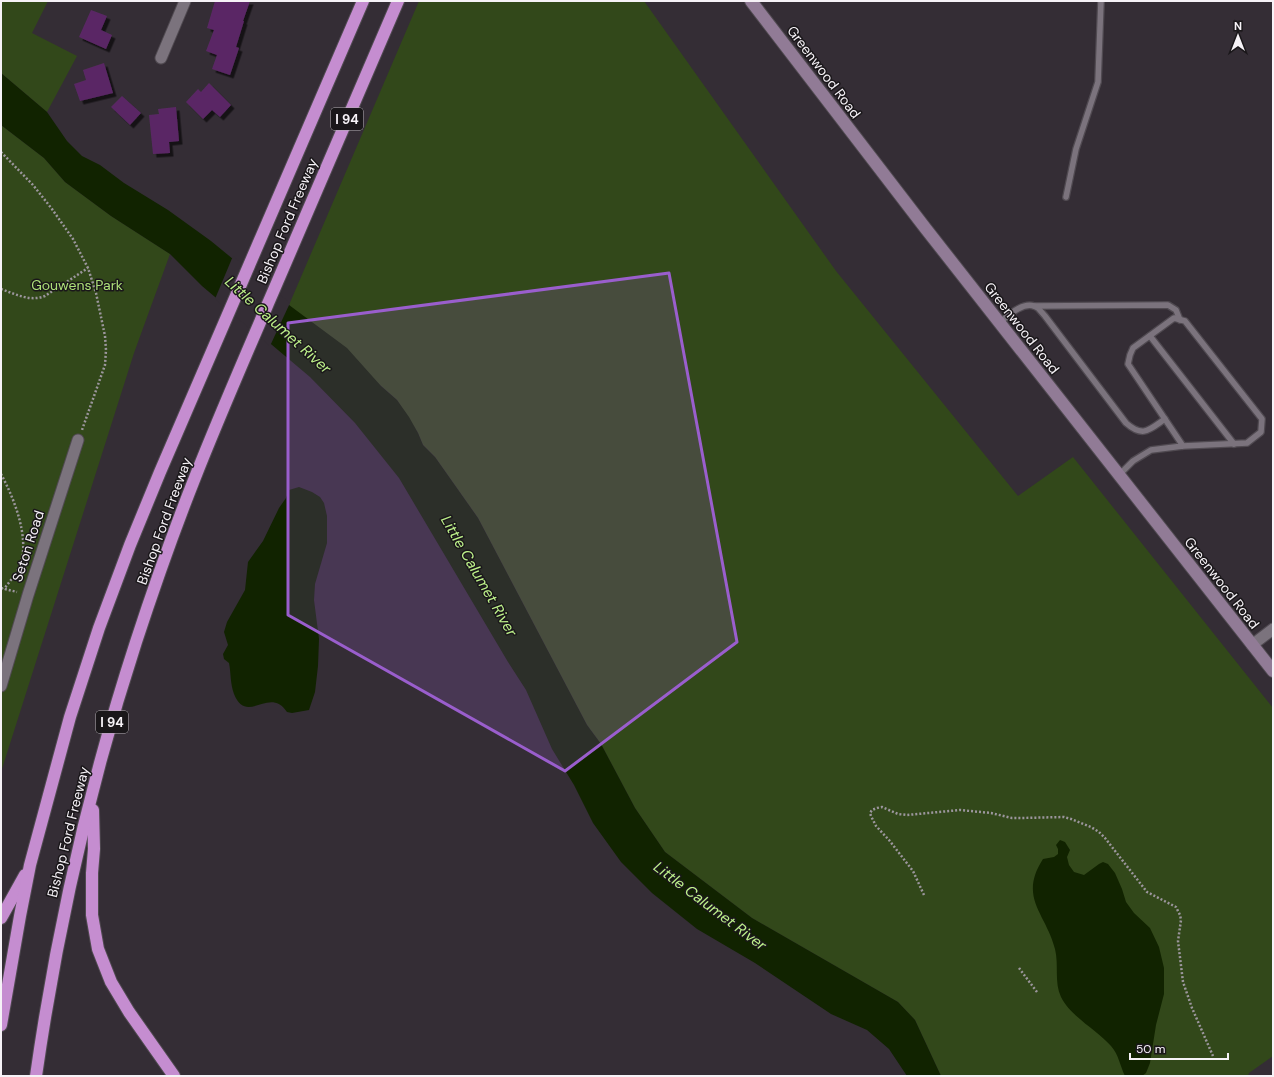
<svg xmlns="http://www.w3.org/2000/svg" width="1274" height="1077" viewBox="0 0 1274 1077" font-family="'DM Sans',sans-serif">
  <defs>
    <filter id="shadow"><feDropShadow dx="3.5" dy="3.5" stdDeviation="0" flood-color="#0009"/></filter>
  </defs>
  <rect width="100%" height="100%" fill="#342d35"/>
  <!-- green -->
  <g fill="#32481a">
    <path d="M1,1h47l-16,32 45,23 -30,56 -46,-39z"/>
    <path d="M419,1h225l192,270 182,225 55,-39 200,251v348l-24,17 -1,3h-307l-26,-56 -17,-18 -146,-84 -87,-66 -30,-44 -34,-64 -14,-19 -109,-207 -43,-61 -12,-12 -5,-12 -21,-33 -108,-95z"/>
    <path d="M1,125l43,33 21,24 46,34 59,38 -36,99 -133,419z"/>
  </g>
  <!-- water -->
  <g fill="#112300">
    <path d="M1,73l46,39 20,29 15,15 18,9 24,18 44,27 43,31 78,64 58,43 34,38 16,14 12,17 9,16 5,12 12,12 43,61 109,207 14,19 34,64 30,44 87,66 146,84 17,18 26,56h-34l-18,-27 -22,-19 -36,-16 -76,-51 -58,-34 -45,-36 -31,-31 -28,-39 -19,-38 -22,-36 -26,-59 -18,-28 -109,-184 -44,-55 -45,-46 -108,-91 -32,-32 -59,-38 -46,-34 -21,-24 -43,-33z"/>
    <path d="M299,487l13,5 8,5 4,6 3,13v27l-12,41 -1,16 5,39 -1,27 -3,26 -6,18 -17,3 -5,-1c-18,-27 -40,14 -53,-18 -4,-11 -3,-21 -5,-31l-5,-4 -1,-5 5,-9 -4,-13 3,-10 18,-32 3,-28 15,-21 16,-33 7,-10 3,-8z"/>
    <path d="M1060,840l5,2 5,8 -3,7 2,8 5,7 10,3 15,-11 4,-2 5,2 7,9 7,16 4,13 8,11 16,15 9,19 5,21v26l-8,31 -6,38 -4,10 -4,3h-17c-5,-10 -6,-21 -14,-30 -14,-16 -41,-30 -50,-49 -7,-15 -2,-32 -6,-48 -9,-36 -37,-51 -12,-90l11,-2 4,-3v-5l-2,-4z"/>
  </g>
  <!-- pier -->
  <path fill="#342d35" d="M233,256l57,47 -20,43 -55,-47z"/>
  <!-- building -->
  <g fill="#5a2865" filter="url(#shadow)">
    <path d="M215,1h35l-7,20h1l-8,26 3,1 -9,27 -18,-6 5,-14 -11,-4 8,-21 -7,-2z"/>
    <path d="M91,10l16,6 -6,14 11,5 -6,14 -27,-12z"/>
    <path d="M104,63l9,30 -33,8 -6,-17 12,-4 -3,-10z"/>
    <path d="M209,83l22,22 -11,12 -8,-7 -9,9 -17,-17 12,-13 3,3z"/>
    <path d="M122,96l19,17 -11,12 -19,-18z"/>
    <path d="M176,107l3,34 -10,1 1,11 -17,1 -4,-39 10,-1 -1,-5z"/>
  </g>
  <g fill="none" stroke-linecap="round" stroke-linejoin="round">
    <!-- lane casing -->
    <g stroke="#504a51" stroke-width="8">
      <g id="lane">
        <path d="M1066,197l10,-48 22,-67 3,-81"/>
        <path d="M1034,306l4,2 7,8 81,107c17,15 23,7 39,-4"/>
        <path d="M999,323c9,-7 23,-21 35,-17l134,-1 8,5 4,10"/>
        <path d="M1150,336l84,108"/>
        <path d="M1119,475l14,-14 18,-11 32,-4 64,-3 14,-11 1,-13 -77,-98 -11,-3 -41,30 -3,7 -2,9 55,82"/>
      </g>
    </g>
    <!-- street casing -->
    <g stroke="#504a51" stroke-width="13">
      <g id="street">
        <path d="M161,58l24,-57"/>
        <path d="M1252,645l21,-16"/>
        <path d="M1,686l27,-91 50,-155"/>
      </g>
    </g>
    <!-- secondary casing -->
    <g stroke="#504a51" stroke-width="14">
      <path id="secondary" d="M751,1l175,228 347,442"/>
    </g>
    <!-- highway casing -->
    <g stroke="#504a51" stroke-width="14">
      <g id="highway">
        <path d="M93,810l1,39 -2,24v42l6,34 13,33 18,30 45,64"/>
        <path d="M1,918l24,-43"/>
        <path d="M1,1025l19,-109 10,-51 40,-148 29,-89 31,-83 30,-73 203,-471"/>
        <path d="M36,1076c21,-147 54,-293 100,-434 18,-55 37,-109 58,-162 26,-66 54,-130 82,-195 41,-95 81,-189 122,-284"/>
      </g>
    </g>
    <!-- path -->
    <g stroke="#9c969d" stroke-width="2.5" stroke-dasharray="2 2" stroke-linecap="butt">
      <path d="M1,152l32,33 19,24 21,30 15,29 8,25 9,43 1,14 -1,15 -23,65"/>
      <path d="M1,289c14,5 29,13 44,7l43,-28"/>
      <path d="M1,474c13,24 28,62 20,89 -3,9 -11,18 -17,26"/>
      <path d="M1,588l16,4"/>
      <path d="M924,895l-11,-24 -24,-31 -13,-14 -5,-10 -1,-3 2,-3 5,-2 5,-1 16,7 9,1 53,-5 31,3 21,5h9l43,-1 7,2 20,8 8,5 6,6 42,54 29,15 4,8 1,5 -3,21 5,41 9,26 21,48"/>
      <path d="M1019,968l18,24"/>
    </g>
    <!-- lane -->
    <use href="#lane" stroke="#7b737d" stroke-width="5.5"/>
    <!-- street -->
    <use href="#street" stroke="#7b737d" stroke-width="11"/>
    <!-- secondary -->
    <use href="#secondary" stroke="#917b96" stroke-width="12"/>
    <!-- highway -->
    <use href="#highway" stroke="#c58dd0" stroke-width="12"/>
  </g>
  <!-- marked area -->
  <path fill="#9a5ecd" fill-opacity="0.2" stroke="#9a5ecd" stroke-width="3" stroke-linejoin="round" d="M669,273l68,369 -172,129 -277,-156v-292z"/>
  <g text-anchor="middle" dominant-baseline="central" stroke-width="3" stroke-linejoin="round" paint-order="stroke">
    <!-- shield labels -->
    <g fill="#1a171a" stroke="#b4b0b5" stroke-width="1">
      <rect x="331" y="108" width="32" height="22" rx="3"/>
      <rect x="96" y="711" width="32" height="22" rx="3"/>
    </g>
    <g font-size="13" font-weight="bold" fill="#f6f2f7">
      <text x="347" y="119">I 94</text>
      <text x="112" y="722">I 94</text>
    </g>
    <!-- street labels -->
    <g font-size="14" fill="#f6f2f7" stroke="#1a171a">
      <text transform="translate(824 72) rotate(53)">Greenwood Road</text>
      <text transform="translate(287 221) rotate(-67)">Bishop Ford Freeway</text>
      <text transform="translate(1022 328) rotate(52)">Greenwood Road</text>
      <text transform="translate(164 521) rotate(-70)">Bishop Ford Freeway</text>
      <text transform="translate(28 546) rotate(-72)">Seton Road</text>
      <text transform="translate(1222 583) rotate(52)">Greenwood Road</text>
      <text transform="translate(68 832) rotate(-76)">Bishop Ford Freeway</text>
    </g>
    <!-- park labels -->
    <g font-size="14" fill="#ade079" stroke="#1a171a">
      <text x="77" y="285">Gouwens Park</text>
    </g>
    <!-- water labels -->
    <g font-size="15" font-style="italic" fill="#bef28b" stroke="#1a171a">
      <text transform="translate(278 325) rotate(42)">Little Calumet River</text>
      <text transform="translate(479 576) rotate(60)">Little Calumet River</text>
      <text transform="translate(710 906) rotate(37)">Little Calumet River</text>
    </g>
  </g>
  <!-- border -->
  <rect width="1274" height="1077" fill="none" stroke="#f6f2f7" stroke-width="4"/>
  <!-- north arrow -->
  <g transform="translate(1238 36)" stroke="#1a171a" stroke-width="3" paint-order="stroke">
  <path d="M0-3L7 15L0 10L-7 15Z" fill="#f6f2f7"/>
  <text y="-6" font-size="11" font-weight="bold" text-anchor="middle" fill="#f6f2f7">N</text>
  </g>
  <!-- scale -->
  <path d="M1130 1053v6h98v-6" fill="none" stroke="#f6f2f7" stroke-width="2"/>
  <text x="1136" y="1053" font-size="12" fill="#f6f2f7" stroke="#1a171a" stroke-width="3" paint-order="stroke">50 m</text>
</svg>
